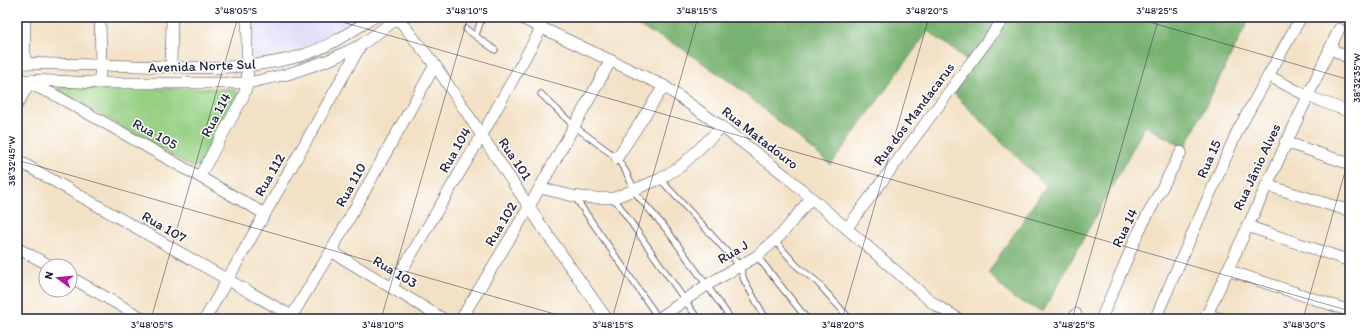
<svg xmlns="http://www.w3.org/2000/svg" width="1367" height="336" viewBox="0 0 1367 336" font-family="Itim,sans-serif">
  <rect width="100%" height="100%" fill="#fff"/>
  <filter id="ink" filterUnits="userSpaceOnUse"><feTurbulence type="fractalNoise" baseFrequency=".025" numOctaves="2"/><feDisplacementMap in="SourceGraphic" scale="8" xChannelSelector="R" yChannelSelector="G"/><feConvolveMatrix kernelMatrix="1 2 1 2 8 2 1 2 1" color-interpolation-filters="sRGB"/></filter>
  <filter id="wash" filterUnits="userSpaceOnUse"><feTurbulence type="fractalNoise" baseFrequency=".012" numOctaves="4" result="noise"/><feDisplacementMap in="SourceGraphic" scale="16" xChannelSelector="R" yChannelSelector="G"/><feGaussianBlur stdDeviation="0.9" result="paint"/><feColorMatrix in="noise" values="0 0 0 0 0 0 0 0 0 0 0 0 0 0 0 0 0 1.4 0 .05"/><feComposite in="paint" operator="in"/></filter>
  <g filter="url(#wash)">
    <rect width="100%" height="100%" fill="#f3e1c5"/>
    <!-- built -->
    <path fill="#d9d7f8" d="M252,17h108l-34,21 -19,9 -26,7 -24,4 -5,-4z"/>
    <!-- green -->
    <path fill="#96d083" stroke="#5c795f" d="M59,87l175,2 4,4v6l-38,67 -6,1 -4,-1 -132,-76z"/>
    <!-- forest -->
    <path fill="#78b271" stroke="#4d6a56" d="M621,17h629l-65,131 -40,-22 -102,186 -30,-14 -25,-25 58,-87 -92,-92 17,-31 -43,-32 -97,134 -95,-79 -56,-39z"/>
  </g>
  <g filter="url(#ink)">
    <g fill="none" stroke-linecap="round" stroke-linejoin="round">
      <!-- lane casing -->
      <g stroke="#413f50" stroke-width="7">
        <g id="lane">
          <path d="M466,29l29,21"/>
          <path d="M476,35l6,-18"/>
          <path d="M541,94l33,32 43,32 9,14 11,23 30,35 64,89"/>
          <path d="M660,179l80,87 4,14 22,39"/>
          <path d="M574,196l85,123"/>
          <path d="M614,198l84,121"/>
          <path d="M775,241l23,26 18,14 34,38"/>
          <path d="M757,256l50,63"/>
        </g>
      </g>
      <!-- street casing -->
      <g stroke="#413f50" stroke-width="12">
        <g id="street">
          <path d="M397,17l38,48 110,166 62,88"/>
          <path d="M519,17l145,69 58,41 64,49 148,128 25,15"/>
          <path d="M1330,48l20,11"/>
          <path d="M17,63l198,5c29,-2 60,-4 88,-13 26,-8 49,-24 71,-38"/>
          <path d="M25,63v-46"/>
          <path d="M171,67l1,-50"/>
          <path d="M1269,76l38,20 43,16"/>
          <path d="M17,80h14l68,3h149l40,-9 41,-14 32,-15 37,-27"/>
          <path d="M99,83l2,-18 -1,-48"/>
          <path d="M29,84l24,10 59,33 153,87"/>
          <path d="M17,105l14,-25"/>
          <path d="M1285,142l65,22"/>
          <path d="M617,158l47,-72"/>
          <path d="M17,160l280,159"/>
          <path d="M200,176l43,-79 5,-14 -1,-17v-49"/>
          <path d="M1266,185l84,26"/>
          <path d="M540,188l33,8 20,2h21l46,-19 21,-13 41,-39"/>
          <path d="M1247,226l103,35"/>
          <path d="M847,228l158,-211"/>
          <path d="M17,248l34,18"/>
          <path d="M331,251l112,68"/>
          <path d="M1227,270l123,41"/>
          <path d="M70,277l74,42"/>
          <path d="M392,287l90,-152 60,-108"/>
          <path d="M1206,314l16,5"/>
          <path d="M205,319l156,-274"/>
          <path d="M290,319l41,-68 104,-186"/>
          <path d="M461,319l68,-112 82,-147"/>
          <path d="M658,319l49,-34 50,-29 24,-21 30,-37"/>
          <path d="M1073,319l3,-5"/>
          <path d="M1101,319l37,-86 43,-81"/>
          <path d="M1155,319l82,-187 64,-115"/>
          <path d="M1205,319l134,-290"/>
        </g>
      </g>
      <!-- lane -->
      <use href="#lane" stroke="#fff" stroke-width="5.5"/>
      <!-- street -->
      <use href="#street" stroke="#fff" stroke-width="11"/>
    </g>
  </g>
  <!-- ticks -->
  <path fill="none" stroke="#22223b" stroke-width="1" stroke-opacity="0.45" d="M325,17l1025,294M1132,17l218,63M17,160l555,159M151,319l87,-302M381,319l87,-302M612,319l86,-302M842,319l87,-302M1072,319l87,-302M1303,319l47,-165"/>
  <g text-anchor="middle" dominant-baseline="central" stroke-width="3" stroke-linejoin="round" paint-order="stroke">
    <!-- street labels -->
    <g font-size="14" fill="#22223b" stroke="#fff">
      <text transform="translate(202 66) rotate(-2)">Avenida Norte Sul</text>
      <text transform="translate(914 114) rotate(-53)">Rua dos Mandacarus</text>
      <text transform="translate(216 115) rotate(-62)">Rua 114</text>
      <text transform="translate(155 134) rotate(29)">Rua 105</text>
      <text transform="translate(760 138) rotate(38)">Rua Matadouro</text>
      <text transform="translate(455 150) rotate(-60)">Rua 104</text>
      <text transform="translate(515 159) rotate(56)">Rua 101</text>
      <text transform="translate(1209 159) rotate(-66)">Rua 15</text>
      <text transform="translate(1257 167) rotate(-65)">Rua Jânio Alves</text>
      <text transform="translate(270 175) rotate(-60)">Rua 112</text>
      <text transform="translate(351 185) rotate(-61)">Rua 110</text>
      <text transform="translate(501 224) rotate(-59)">Rua 102</text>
      <text transform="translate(164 227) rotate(30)">Rua 107</text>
      <text transform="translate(1125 228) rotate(-64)">Rua 14</text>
      <text transform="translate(733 252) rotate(-31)">Rua J</text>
      <text transform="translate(395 272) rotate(31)">Rua 103</text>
    </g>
  </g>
  <!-- margin -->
  <rect width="1367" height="336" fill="none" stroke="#fff" stroke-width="44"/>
  <!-- north arrow -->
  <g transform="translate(58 278) rotate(286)"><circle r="19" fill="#ffffff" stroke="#a7a7b1"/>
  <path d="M0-3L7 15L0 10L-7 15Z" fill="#b5179e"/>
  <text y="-6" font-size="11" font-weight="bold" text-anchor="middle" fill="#22223b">N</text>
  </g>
  <rect x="22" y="22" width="1323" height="292" fill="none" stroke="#22223b" stroke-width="1.5"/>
  <g font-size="10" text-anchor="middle" fill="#22223b">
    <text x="236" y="14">3°48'05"S</text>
    <text x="467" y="14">3°48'10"S</text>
    <text x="697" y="14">3°48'15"S</text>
    <text x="927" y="14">3°48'20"S</text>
    <text x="1157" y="14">3°48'25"S</text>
    <text transform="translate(1356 78) rotate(-90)" y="4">38°32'35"W</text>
    <text transform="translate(11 161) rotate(-90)" y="4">38°32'45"W</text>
    <text x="152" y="328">3°48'05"S</text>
    <text x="383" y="328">3°48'10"S</text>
    <text x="613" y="328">3°48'15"S</text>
    <text x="843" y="328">3°48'20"S</text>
    <text x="1074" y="328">3°48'25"S</text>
    <text x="1304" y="328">3°48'30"S</text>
  </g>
</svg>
